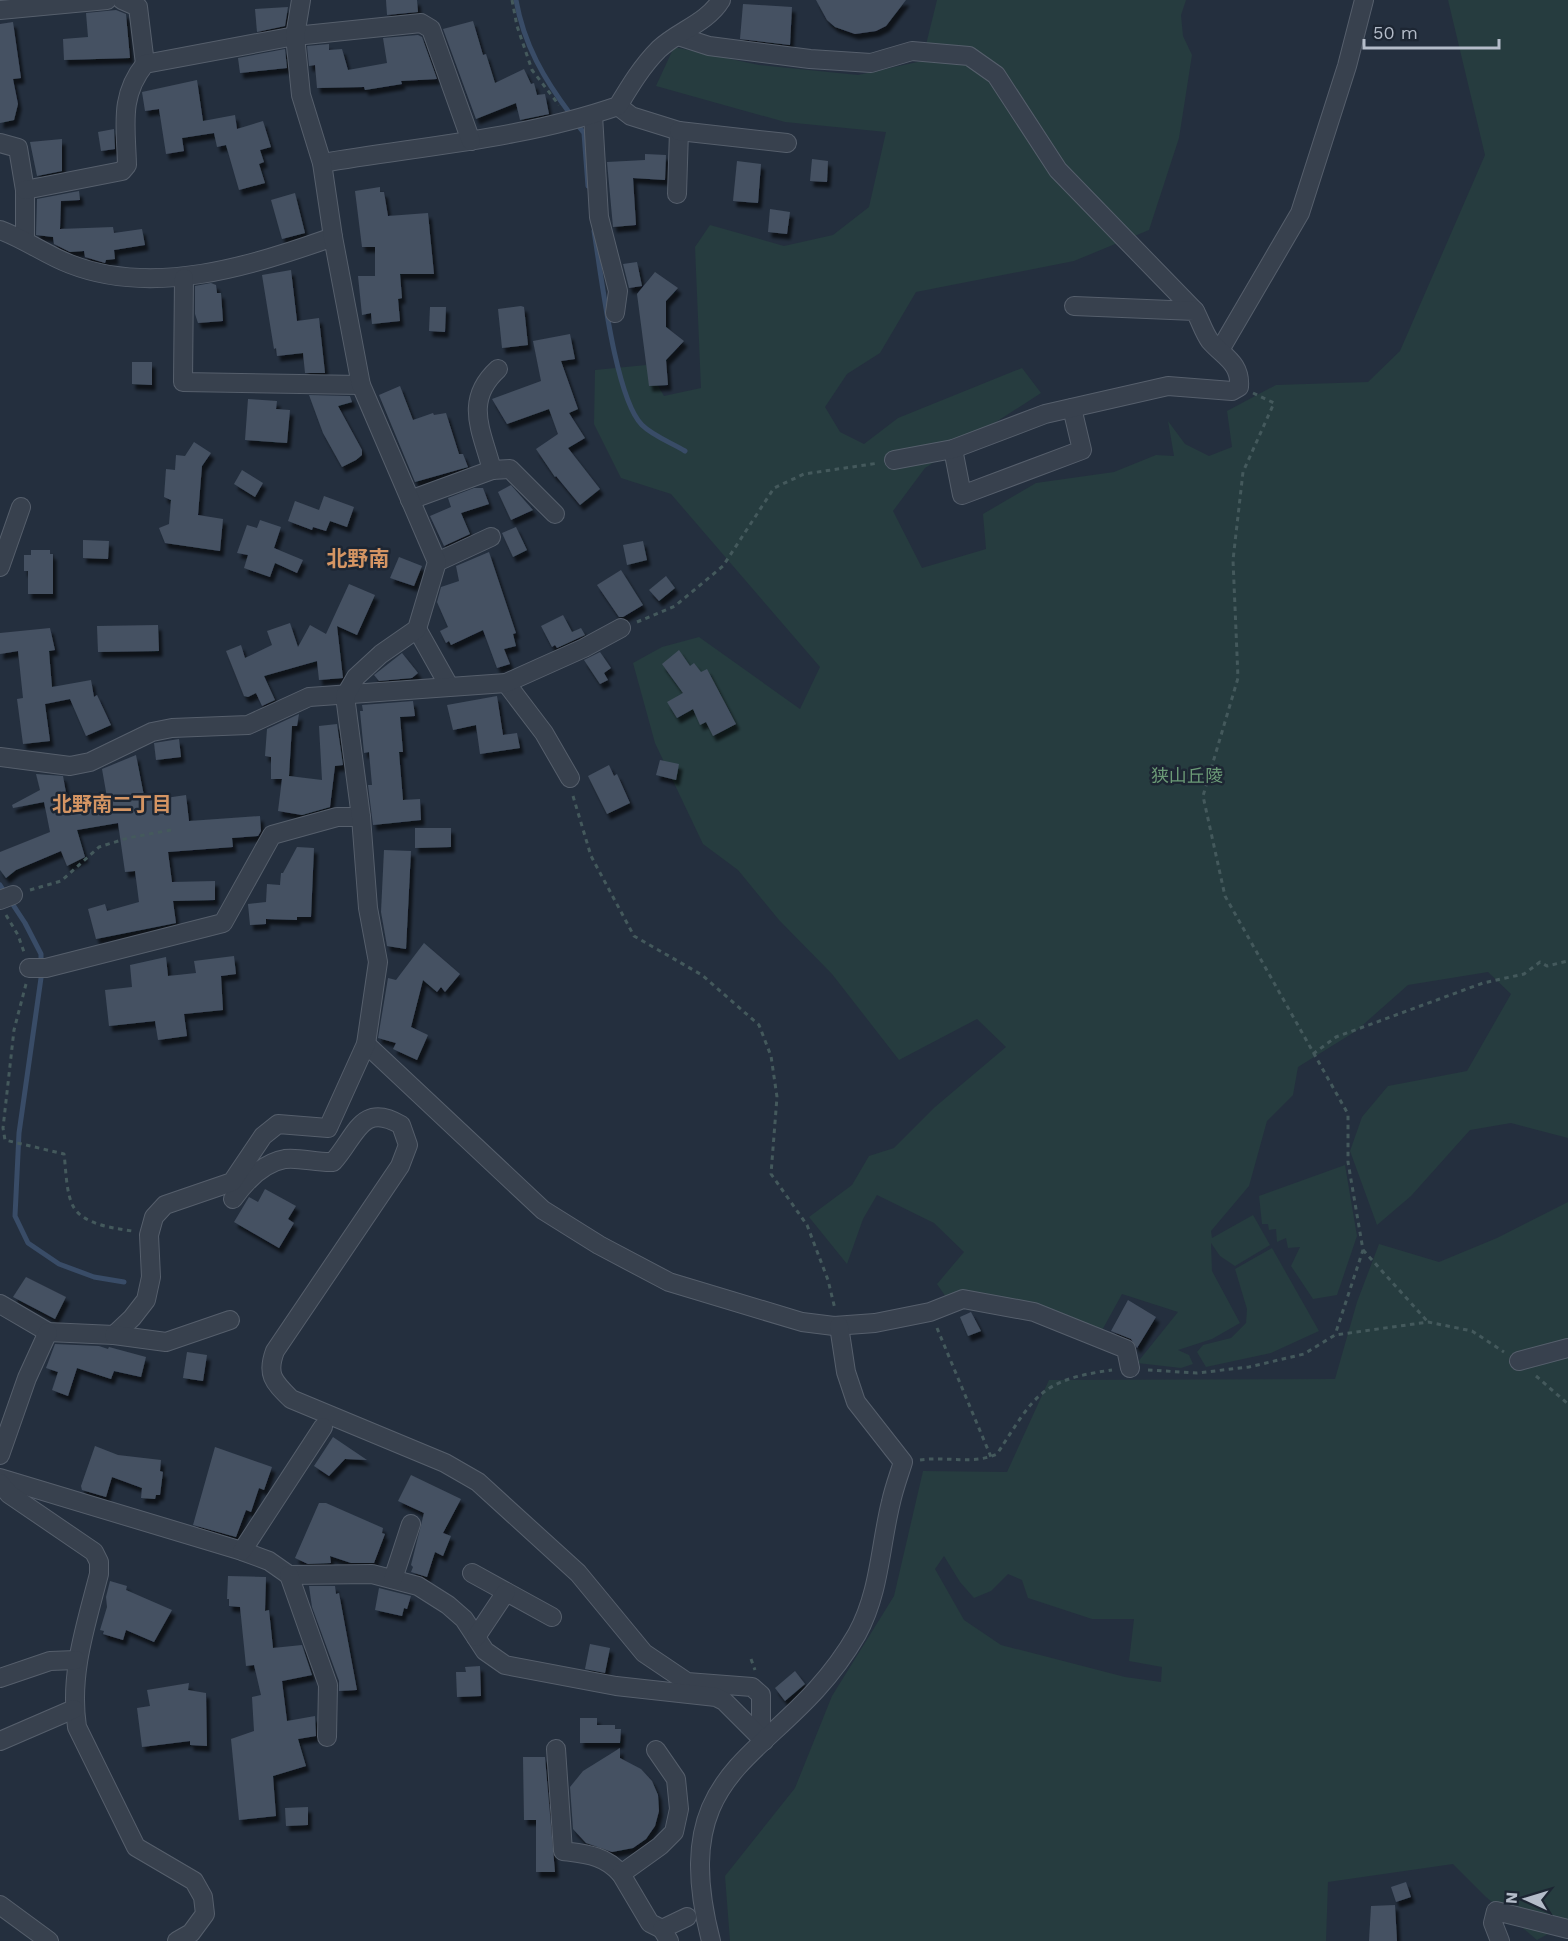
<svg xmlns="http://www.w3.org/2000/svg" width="1568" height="1941" viewBox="0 0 1568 1941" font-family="'Work Sans','Noto Sans JP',sans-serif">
  <defs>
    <filter id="shadow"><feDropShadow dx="3.5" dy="5.5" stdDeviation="1.5" flood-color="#0009"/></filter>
  </defs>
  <rect width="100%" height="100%" fill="#242f3e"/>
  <!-- green -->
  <g fill="#263c3f" fill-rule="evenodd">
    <path d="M937,0h249l-5,15 2,21 9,19 -13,83 -30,92 -75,31 -158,31 -36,61 -33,21 -22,33 15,25 24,12 34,-26 124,-50 19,25 -116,75 -32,43 29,57 64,-19 -3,-35 53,-31 78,-11 42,-17 18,1 -6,-35 17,23 24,12 23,-9 -5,-36 49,-26 92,-3 32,-31 85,-196 -37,-155h120v1138l-57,-15 -41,7 -59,66 -34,29 -27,-74 12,-34 26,-31 79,-15 44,-77 -23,-22 -80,13 -52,46 -58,36 -5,28 -26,26 -18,65 -38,45 1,7 41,-23 17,30 -35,21 -15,-10 -9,-13 1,28 28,52 -28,16 -34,11 11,5 4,9 -12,4 -44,-5 41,-51 -56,-18 -22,40 -152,-34 -11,-16 27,-32 -30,-29 -57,-28 -14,24 -16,45 -38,-47 43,-32 17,-29 25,-8 41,-41 71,-60 -29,-28 -78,41 -67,-86 -53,-54 -41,-50 -35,-26 -48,-101 -22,-80 29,-16 37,-10 101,72 20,-42 -149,-173 -50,-16 -27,-54 1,-54 51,-5 18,31 37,-8 -6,-141 15,-22 74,21 49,-11 36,-28 17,-75 -101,-10 -129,-36 18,-39 85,18 99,10 64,-14z"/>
    <path d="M1345,1165l12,71 -20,59 -24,4 -22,-33 9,-19 -12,1 -2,-10 -9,4 -1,-13 -7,1 -1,-6h-6l-3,-28z"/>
    <path d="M1568,1202v721l-31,17 -51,-43 -33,-33 -125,18 -2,59h-596l-5,-65 70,-88 37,-92 62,-100 29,-125 84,1 42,-92 286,-1 22,-77 22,-58 60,18 58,-24zM944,1556l16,26 14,16 17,-7 17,-17 14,6 6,18 64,21h42l-5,42 33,6 -1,15 -36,-5 -124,-32 -37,-25 -29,-51z"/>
    <path d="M1272,1248l47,83 -48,22 -65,14 -9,-15 6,-7 28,-7 15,-15 1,-14 -12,-40z"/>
  </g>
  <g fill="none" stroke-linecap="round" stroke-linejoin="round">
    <!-- stream -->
    <g stroke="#394c67" stroke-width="5">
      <path d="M516,0c8,45 28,79 55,115"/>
      <path d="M576,123l8,10 4,53"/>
      <path d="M594,231c7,42 21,167 48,194 11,11 30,18 43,26"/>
      <path d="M0,885l25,38 16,31v24l-22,155 -4,83 13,27 31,21 35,13 30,5"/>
    </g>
  </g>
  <!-- building -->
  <g fill="#455162" filter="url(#shadow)">
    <path d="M386,0h31l1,12 -31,3z"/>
    <path d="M816,0h90l-20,26 -10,5 -21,3 -20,-7 -8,-7z"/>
    <path d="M743,4l49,3 -2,38 -50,-6z"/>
    <path d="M288,7l-3,19 -28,6 -2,-23z"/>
    <path d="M116,10l10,4 4,44 -66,2 -1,-21 25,-2 -2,-24z"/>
    <path d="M473,21l10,34 3,-1 9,29 29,-14 7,15 3,-1 3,12 8,-1 4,20 -29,6 -4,-17 -40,16 -33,-90z"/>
    <path d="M13,22l8,56 -8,1 5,25 -4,16 -14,3v-99z"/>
    <path d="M418,35l4,2 15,42 -36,2 1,3 -37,6 -1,-3 -47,1 -2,-23 -6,1 -2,-20 22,-2v6l13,-1 6,21 39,-7 -4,-25z"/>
    <path d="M285,49l2,19 -47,5 -2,-15z"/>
    <path d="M197,80l6,41 32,-6 2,14 26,-8 8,26 -11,3 4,12 -5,2 6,19 -26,7 -13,-45 -9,2 -3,-14 -32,5 2,13 -18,3 -7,-45 -14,2 -3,-19z"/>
    <path d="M114,129l1,20 -14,2 -3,-19z"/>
    <path d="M62,139v32l-25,5 -7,-34z"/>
    <path d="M645,154l21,1 -1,25 -32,-2 3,47 -23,2 -6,-65 38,-2z"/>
    <path d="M812,159l16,2 -1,21 -17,-1z"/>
    <path d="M737,161l24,3 -3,39 -25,-2z"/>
    <path d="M380,187v5h4l4,24 40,-3 6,61h-34l2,24 -4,1 2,22 -28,3 -1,-11 -9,2 -4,-39h17v-29h-13l-7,-56z"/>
    <path d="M79,191l1,9 -19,1 -1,28 53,-2 1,6 28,-4 3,16 -31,5 1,9 -9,1 -1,3 -20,-6 -1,-6 -14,1 -16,-8 -1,-7 -17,-2 1,-36z"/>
    <path d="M295,193l10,40 -23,6 -11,-39z"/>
    <path d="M770,209l20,3 -3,22 -19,-2z"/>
    <path d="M637,262l5,24 -13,2 -6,-24z"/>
    <path d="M291,270l6,51 22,-3 6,55h-20l-2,-20 -26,3 -1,-8 -2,1 -12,-74z"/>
    <path d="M655,272l23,16 -12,13v26l18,14 -18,19 2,25 -19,1 -12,-92z"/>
    <path d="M211,283l5,2 1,8h4l2,28 -25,2 -3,-9v-28z"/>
    <path d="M521,306l3,1 4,38 -26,3 -4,-39z"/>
    <path d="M430,307h16l-1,25 -16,-1z"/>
    <path d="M570,334l5,25 -14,2 17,48 -9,4 16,25 -17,10 32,41 -20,16 -24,-29 -1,1 -19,-28 22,-15 -9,-25 -42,15 -15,-25 49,-18 -8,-40z"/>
    <path d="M132,362h20v23l-20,-1z"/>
    <path d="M400,386l13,34 20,-7 1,2 12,-2 13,41h4l5,13 -53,15 -36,-87z"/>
    <path d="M309,395l41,1 2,6 -14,4 24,44v5l-6,5 -14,7 -19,-34z"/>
    <path d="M248,399l29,2 -1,8 14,1 -3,33 -42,-3z"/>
    <path d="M194,442l17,11 -9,13 -4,49 25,4 -3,32 -55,-8 -6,-15 10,-4 2,-24 -7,-3 2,-28 9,1 1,-15 9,1z"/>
    <path d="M242,470l21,13 -8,14 -21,-13z"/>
    <path d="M511,485l22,25 -22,10 -13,-28z"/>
    <path d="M474,488h9l6,16 -28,9 9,21 -26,12 -14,-30 21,-9 -3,-9z"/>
    <path d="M324,496l30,11 -7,20 -17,-6 -4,10 -13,-4 -1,3 -24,-9 7,-20 24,9z"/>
    <path d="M260,520l21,7 -7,21 29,12 -6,13 -22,-10 -5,14 -26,-9 4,-13 -11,-2 10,-28 10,3z"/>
    <path d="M516,527l11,23 -14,7 -11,-24z"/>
    <path d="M83,540l26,1 -1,18 -25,-1z"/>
    <path d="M643,541l4,19 -20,5 -4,-20z"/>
    <path d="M31,550h19v4h3v40h-25v-23h-4v-16h7z"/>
    <path d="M489,552l27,81 -3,1 3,12 -12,3 6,15 -13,4 -14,-38 -32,15 -2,-4 -3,2 -6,-12 8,-4 -11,-25 4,-15 18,-6 -3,-15z"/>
    <path d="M399,557l23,9 -8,20 -24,-8z"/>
    <path d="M621,570l22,35 -20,12h-4l-22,-32z"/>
    <path d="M666,576l9,12 -16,13 -10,-11z"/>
    <path d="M349,584l26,11 -18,40 -20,-9 6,52 -24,2 -2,-19 -53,15 11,24 -13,6 -6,-13 -8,4 -4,-1 -18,-45 15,-6 4,13 27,-13 -5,-14 23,-8 8,24 12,-22 16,9z"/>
    <path d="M563,615l9,17 9,-4 4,7 -28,13 -2,-3 -3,2 -11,-21z"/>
    <path d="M158,625l1,26 -61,1 -1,-26z"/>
    <path d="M50,628l5,22 -6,1 3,36 39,-7 3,17 3,-2 14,30 -25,11 -16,-37 -25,5 5,37 -27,3 -6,-45 6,-1 -5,-47 -18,3v-21z"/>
    <path d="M679,650l11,16 4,-3 7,9 6,-3 29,55 -23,12 -7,-14 -6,3 -7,-16 -16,9 -10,-16 16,-9 -21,-29z"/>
    <path d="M600,652l11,16 -7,5 4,7 -8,4 -16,-24z"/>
    <path d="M402,653l16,20 -6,5 -33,3 -5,-6z"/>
    <path d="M497,696l6,39 14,-2 3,15 -40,6 -4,-29 -23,5 -6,-25z"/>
    <path d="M413,701l2,15 -15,1 3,35h-4l4,48 17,-1 1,21 -48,5 -5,-40h4l-3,-33 -5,1 -4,-42h3l-1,-6z"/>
    <path d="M299,714l-2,12h-5l-3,50 33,4 -3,-54 18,-2 6,41 -8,1 -5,41 -28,8 -24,-4 4,-32h-11v-22l-6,-1 2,-27z"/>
    <path d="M179,739l2,18 -25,3 -2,-17z"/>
    <path d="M136,755l9,46 41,-6 3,26 71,-5 1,15 -3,5 -26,2 1,9 -65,5 4,30 43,-1v19l-42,1 3,22 -80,16 -8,-30 17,-5 2,7 32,-9 -4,-31 -10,1 -7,-49 -41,7 8,27 -18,9 -6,-15 -45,19 -10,8 -6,-8v-18l50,-20 -6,-30 -31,6 -1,-3 28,-15 -4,-16 27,2 6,33 39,-6 -6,-34z"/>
    <path d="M660,760l19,4 -3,16 -20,-5z"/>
    <path d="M609,765l5,11 3,-2 13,29 -23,11 -19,-38z"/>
    <path d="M415,828h36v19l-36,1z"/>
    <path d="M297,847l17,1 -3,69h-14v3l-31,-1v5l-16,1 -2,-21 18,-2 1,-18 13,1 1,-12h2z"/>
    <path d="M384,850l27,1 -5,98 -19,-3 -6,-34z"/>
    <path d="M424,943l36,31 -15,18 -4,-5 -4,5 -14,-12 -12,47 17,8 -11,25 -24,-11 3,-6 -18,-5 10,-60 8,2z"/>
    <path d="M234,956l2,18 -15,2 2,34 -39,4 3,22 -29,4 -3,-19 -46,5 -4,-36 27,-3 -2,-22 36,-8 2,19 28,-3 -2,-12z"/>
    <path d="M265,1189l31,17 -8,13 6,4 -15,25 -45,-26 15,-25 9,5z"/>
    <path d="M26,1277l40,20 -11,22 -42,-22z"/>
    <path d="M1128,1300l28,17 -19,31 -6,-9 -20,-8z"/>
    <path d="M971,1312l10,19 -13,5 -8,-19z"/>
    <path d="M55,1344l44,2 9,3 1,-2 37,10 -5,20 -27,-6 -3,8 -34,-11 -9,28 -16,-6 6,-18 -12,-4z"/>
    <path d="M187,1352l20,3 -4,26 -20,-3z"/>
    <path d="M333,1437l34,23 -22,-1 -16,17 -15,-10z"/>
    <path d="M95,1446l23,9 43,5 -1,11 3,1 -3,23h-4l-1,4 -14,-1 1,-10 -30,-11 -6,20 -24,-7 -1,-4z"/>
    <path d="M215,1447l57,20 -8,23 -5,-2 -8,24 -5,-2 -10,27 -43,-12z"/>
    <path d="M411,1475l50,24 -18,34 8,3 -8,20 -8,-4 -8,25 -16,-5 2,-5 -2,-2 13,-52 -26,-12z"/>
    <path d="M319,1503h7l57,25 -1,5 3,1 -11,29h-23l-21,-7 1,7 -23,1 -13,-6z"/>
    <path d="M228,1576l38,1 -1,34 4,-1 4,38 29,-3 10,30 -30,6 5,40 28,-5 1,20 -18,3 8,27 -33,10 3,40 -37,4 -8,-81 23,-8 -2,-34 9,-2 -7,-30 -8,1 -6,-59 -11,-1v-7h-2z"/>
    <path d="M110,1581l17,5 -1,4 46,20 -18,32 -28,-12 -3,10 -20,-6 1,-3 -4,-1 7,-23 -1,-10z"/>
    <path d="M309,1586h26l1,8 3,-1 18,97 -18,1v-10l-27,-74z"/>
    <path d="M379,1588l32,8 -4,13 -3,-1 -2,8 -27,-6z"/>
    <path d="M590,1644l20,4 -5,25 -20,-4z"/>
    <path d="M480,1666l1,30 -24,1 -1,-25h10l-1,-5z"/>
    <path d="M795,1671l10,13 -20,17 -10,-13z"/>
    <path d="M189,1683l-1,7 18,3 1,53 -17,-1v-4l-48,6 -5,-39 13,-2 -3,-16z"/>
    <path d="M580,1718h17v7h18v4h6l-1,14h-40z"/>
    <path d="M620,1748v10l21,11 11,12 6,14 1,16 -4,15 -9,13 -13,9 -21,4 -26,-9 -13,-14 -3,-42 13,-16z"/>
    <path d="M523,1757h22l10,115h-19v-52h-12z"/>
    <path d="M308,1807v18l-22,1 -1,-18z"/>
    <path d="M1406,1882l5,15 -15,5 -5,-15z"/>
    <path d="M1395,1905l2,36h-28l2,-35z"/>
  </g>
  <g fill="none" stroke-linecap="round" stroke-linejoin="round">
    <!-- minor casing -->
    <g stroke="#565f6c" stroke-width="20">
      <g id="minor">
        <path d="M122,0l16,7 7,57"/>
        <path d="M0,10l107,-10"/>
        <path d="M678,36l31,10 101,13 61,4 41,-12 57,5 27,19 62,95 137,141"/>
        <path d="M618,106l13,10 48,15 -2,63"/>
        <path d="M593,115l6,102 19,74 -3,22"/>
        <path d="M679,131l108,12"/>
        <path d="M0,143l18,5 7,42v49"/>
        <path d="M322,163c99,-17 201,-24 296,-57 12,-20 24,-40 41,-57 19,-18 48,-26 62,-49"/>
        <path d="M25,190l97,-19 5,-6c-1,-39 -8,-69 18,-101l150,-28 126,-13 10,6 40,112"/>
        <path d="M0,230c25,9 46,25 70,34 84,33 181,2 263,-27"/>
        <path d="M184,278l-1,104 178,3"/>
        <path d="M1220,350l80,-137 47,-147 17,-66"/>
        <path d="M953,449l9,46 120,-45 -10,-42"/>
        <path d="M894,460l59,-11 92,-35 123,-28 64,5 7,-4c2,-24 -15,-30 -29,-46 -6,-8 -10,-21 -15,-30l-121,-5"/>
        <path d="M492,470l18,-1 45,45"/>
        <path d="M410,500l82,-30c-10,-39 -29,-69 6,-101"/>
        <path d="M437,562l54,-25"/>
        <path d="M0,567l21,-60"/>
        <path d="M417,629l32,57"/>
        <path d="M506,683l38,50 26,45"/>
        <path d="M0,757l70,9 20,-4 62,-30 20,-4 76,-3 61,-28 197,-14 78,-35 37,-20"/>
        <path d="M0,900l13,-5"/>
        <path d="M29,968h17l177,-45 49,-88 65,-18h24"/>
        <path d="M366,1044l177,166 56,35 70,37 133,40 32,4 41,-3 55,-11 33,-13 71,13 92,37 4,19"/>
        <path d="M233,1199c12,-17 30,-36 52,-40 14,-2 33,4 48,3 23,-25 28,-61 68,-37l7,20 -8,21 -125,185c-9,24 -1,31 16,48l154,64 33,19 100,91 66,80 43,29 65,5 9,8v33l3,13"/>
        <path d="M0,1304l48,28 66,3 18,-17 14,-18 5,-23 -2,-42 5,-18 11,-12 67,-23 31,-46 15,-12 50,4 38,-84 12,-82 -10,-54 -7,-91 -16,-121 11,-19 25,-23 36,-25 20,-67 -76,-177 -28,-148 -11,-74 -21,-68 -6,-59 6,-36"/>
        <path d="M114,1335l52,7 64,-22"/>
        <path d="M1519,1361l49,-13"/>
        <path d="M0,1455l27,-77 21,-46"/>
        <path d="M0,1478l242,73 27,10 20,14 83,-1 46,12 30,19 16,14 21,32 20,14 111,21 100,11 8,4 40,40"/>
        <path d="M0,1483l9,11 85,58 5,10v12c-13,51 -30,100 -22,153l59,120 58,34 9,16 2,17 -14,19 -14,8"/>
        <path d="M242,1551l81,-124"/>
        <path d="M472,1573l80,44"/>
        <path d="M289,1575l39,110 -1,52"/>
        <path d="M393,1579l18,-55"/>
        <path d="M476,1637l30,-45"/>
        <path d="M0,1678l50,-17 26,-1"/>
        <path d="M0,1741l74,-32"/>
        <path d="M556,1749l7,102c23,3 42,4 58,23"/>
        <path d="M656,1750l20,29 3,30 -5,23 -14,14 -39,28 29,49 12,6"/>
        <path d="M0,1905l49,36"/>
        <path d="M669,1941l-7,-12 25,-12"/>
        <path d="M711,1941c-48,-186 72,-178 146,-307 23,-42 23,-88 34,-132 3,-14 8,-27 12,-40l-47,-60 -10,-30 -7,-46"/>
        <path d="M1500,1941l-7,-18 3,-12 72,18"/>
      </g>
    </g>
    <!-- path -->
    <g stroke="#44595c" stroke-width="3" stroke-dasharray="4.5 4.5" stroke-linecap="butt">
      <path d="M512,0l5,26 15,44 27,35"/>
      <path d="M1253,393l21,10 -31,69 -10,88 5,118 -35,118 22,100 123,218v48l15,88 -28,85"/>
      <path d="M637,622l38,-16 48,-40 51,-78 30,-14 75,-11"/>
      <path d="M573,796l18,60 43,80 68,39 57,50 12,31 6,41 -6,77 36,51 21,55 7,29"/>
      <path d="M30,890l31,-9 38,-34 29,-9 43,-8"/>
      <path d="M6,915l12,20 6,17"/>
      <path d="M26,984l-12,46 -11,98 2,12 59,14c2,15 2,39 9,52 10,19 41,22 59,25"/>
      <path d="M1313,1054l23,-17 147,-54 41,-9 16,-12 7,4 21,-5"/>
      <path d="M1363,1250l65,72"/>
      <path d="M937,1328l54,129"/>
      <path d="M1148,1370l49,3 52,-6 55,-13 31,-19 93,-13 44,9 32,21"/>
      <path d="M1536,1376l32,28"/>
      <path d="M920,1460c26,-4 53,5 77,-6 38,-58 42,-74 115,-84"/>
      <path d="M751,1659l4,11"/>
    </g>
    <!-- minor -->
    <use href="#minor" stroke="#38414e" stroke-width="18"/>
  </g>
  <g text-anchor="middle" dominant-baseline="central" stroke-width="5" stroke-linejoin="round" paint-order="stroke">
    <!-- park labels -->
    <g font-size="18" fill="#6b9a76" stroke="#1d2633">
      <text x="1187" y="775">狭山丘陵</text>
    </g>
    <!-- neighbourhood labels -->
    <g font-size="20" font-weight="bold" fill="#d59563" stroke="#1d2633">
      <text x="112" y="804">北野南二丁目</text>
    </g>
    <!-- quarter labels -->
    <g font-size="21" font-weight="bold" fill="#d59563" stroke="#1d2633">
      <text x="358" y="558">北野南</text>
    </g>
  </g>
  <!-- north arrow -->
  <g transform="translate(1526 1899) rotate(274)" stroke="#1d2633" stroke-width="4.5" paint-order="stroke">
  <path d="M0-4.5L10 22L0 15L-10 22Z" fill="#b4bcc9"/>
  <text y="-9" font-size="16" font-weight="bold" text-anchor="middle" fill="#b4bcc9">N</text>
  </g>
  <!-- scale -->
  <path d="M1364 39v9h135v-9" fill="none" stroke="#b4bcc9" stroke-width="3"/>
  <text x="1373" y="39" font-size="18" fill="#b4bcc9" stroke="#1d2633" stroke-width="4.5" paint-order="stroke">50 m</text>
</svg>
